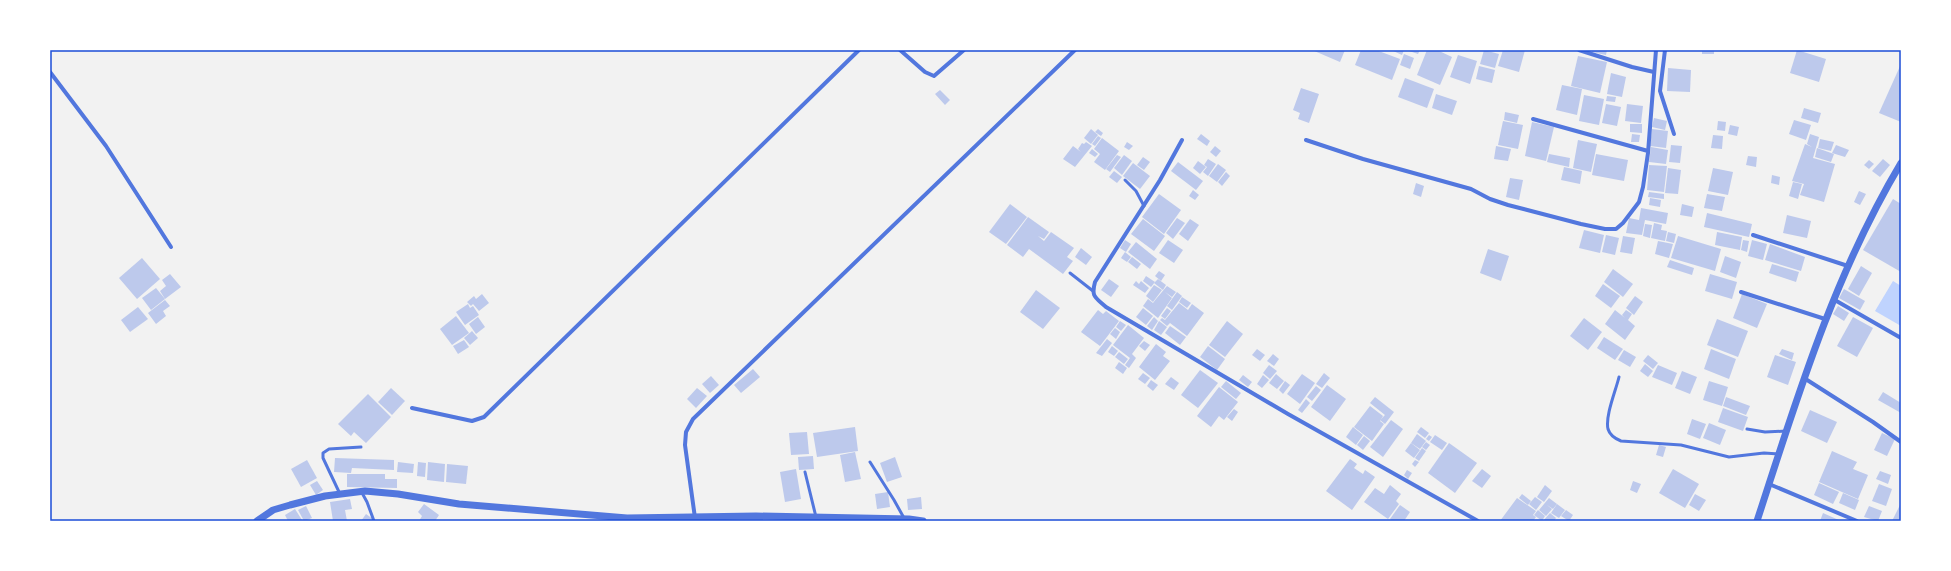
<svg xmlns="http://www.w3.org/2000/svg" width="1951" height="571" viewBox="0 0 1951 571" font-family="Lato,sans-serif">
  <rect width="100%" height="100%" fill="#f2f2f2"/>
  <!-- water -->
  <path fill="#bfd3fe" d="M1893,281l8,5v40l-26,-15z"/>
  <!-- building -->
  <g fill="#bdc9ec">
    <path d="M1312,50h33l-5,12z"/>
    <path d="M1361,50h15l24,9 -8,21 -37,-15z"/>
    <path d="M1391,50h13l-2,5z"/>
    <path d="M1406,50h14l-2,4z"/>
    <path d="M1427,50h10l15,7 -12,28 -23,-10z"/>
    <path d="M1484,50l15,4 -4,14 -15,-4z"/>
    <path d="M1503,50h22l-6,22 -21,-6z"/>
    <path d="M1592,50h15l-1,5 -14,-3z"/>
    <rect x="1702" y="50" width="12" height="4"/>
    <path d="M1797,50l29,9 -7,23 -29,-9z"/>
    <path d="M1404,54l10,4 -4,11 -10,-4z"/>
    <path d="M1458,55l19,6 -7,23 -20,-7z"/>
    <path d="M1578,56l29,6 -7,31 -29,-7z"/>
    <path d="M1901,64v58l-22,-9z"/>
    <path d="M1479,66l16,4 -3,13 -16,-4z"/>
    <path d="M1668,68l23,2 -1,22 -23,-1z"/>
    <path d="M1611,73l15,4 -4,20 -15,-3z"/>
    <path d="M1405,78l29,11 -7,19 -29,-11z"/>
    <path d="M1562,85l20,4 -5,26 -21,-5z"/>
    <path d="M1301,88l18,6 -10,29 -11,-4 2,-6 -7,-3z"/>
    <path d="M940,90l10,10 -5,5 -10,-11z"/>
    <path d="M1436,94l21,7 -5,14 -20,-7z"/>
    <path d="M1584,95l20,4 -5,26 -20,-4z"/>
    <path d="M1607,96l9,1 -1,5 -9,-1z"/>
    <path d="M1606,104l15,3 -4,19 -15,-3z"/>
    <path d="M1627,104l16,2 -2,17 -16,-2z"/>
    <path d="M1804,108l17,5 -3,10 -17,-5z"/>
    <path d="M1505,112l14,3 -2,8 -13,-3z"/>
    <path d="M1654,118l13,3 -2,9 -13,-3z"/>
    <path d="M1794,120l17,5 -5,15 -17,-6z"/>
    <path d="M1503,121l20,4 -5,24 -20,-4z"/>
    <path d="M1718,121l8,1 -1,9 -8,-1z"/>
    <path d="M1532,122l22,5 -8,34 -21,-5z"/>
    <path d="M1630,124h12v9l-12,-1z"/>
    <path d="M1730,125l9,2 -2,9 -9,-2z"/>
    <path d="M1091,129l7,6 -7,9 -7,-6z"/>
    <path d="M1098,129l5,4 -2,3 -6,-4z"/>
    <path d="M1652,129l16,2 -2,17 -16,-2z"/>
    <path d="M1201,134l9,7 -3,5 -10,-7z"/>
    <path d="M1632,134l8,1 -1,7h-8z"/>
    <path d="M1810,134l9,3 -6,21 22,6 -11,38 -24,-7 4,-11 -12,-3 13,-37 7,3 -5,-3z"/>
    <path d="M1713,135l10,1 -1,13 -11,-1z"/>
    <path d="M1098,136l3,2 -6,8 -3,-2z"/>
    <path d="M1102,138l17,13 -14,19 -11,-8 6,-8 -6,-5z"/>
    <path d="M1820,139l14,3 -3,9 -13,-3z"/>
    <path d="M1578,140l19,4 -6,28 -18,-4z"/>
    <path d="M1086,142l6,4 -17,21 -12,-8 10,-13 8,6 -3,-3 4,-6 2,1z"/>
    <path d="M1127,142l6,4 -4,4 -5,-3z"/>
    <path d="M1671,145l11,1 -2,17 -11,-1z"/>
    <path d="M1836,145l13,5 -4,7 -13,-4z"/>
    <path d="M1215,146l6,5 -5,6 -6,-5z"/>
    <path d="M1496,146l15,3 -3,12 -14,-2z"/>
    <path d="M1651,147l17,3 -2,14 -17,-2z"/>
    <path d="M1817,148l17,6 -3,8 -16,-5z"/>
    <path d="M1092,149l6,5 -3,3 -6,-4z"/>
    <path d="M1549,154l21,4 -1,9 -22,-5z"/>
    <path d="M1596,154l32,6 -4,21 -32,-6z"/>
    <path d="M1117,155l4,2 -11,15 -4,-3z"/>
    <path d="M1124,155l8,6 -10,14 -8,-7z"/>
    <path d="M1748,156l9,1 -1,10 -10,-2z"/>
    <path d="M1143,157l7,5 -6,8 -7,-5z"/>
    <path d="M1208,159l8,5 -8,12 -5,-4 4,-5 -3,-2z"/>
    <path d="M1883,159l7,6 -10,12 -8,-6z"/>
    <path d="M1869,160l5,4 -5,5 -5,-4z"/>
    <path d="M1198,161l8,6 -6,7 -7,-6z"/>
    <path d="M1178,162l25,19 -7,9 -25,-19z"/>
    <path d="M1133,163l17,13 -10,13 -17,-13z"/>
    <path d="M1218,164l8,6 -9,12 -8,-6z"/>
    <path d="M1649,165l18,1 -3,26 -17,-2z"/>
    <path d="M1564,167l18,4 -2,13 -19,-4z"/>
    <path d="M1668,168l13,2 -3,24 -13,-1z"/>
    <path d="M1713,168l20,4 -5,23 -20,-4z"/>
    <path d="M1114,171l8,6 -5,6 -8,-6z"/>
    <path d="M1226,172l4,4 -8,10 -4,-4z"/>
    <path d="M1772,175l8,2 -1,8 -8,-2z"/>
    <path d="M1510,178l13,2 -4,20 -13,-3z"/>
    <path d="M1793,182l9,2 -4,15 -9,-3z"/>
    <path d="M1416,183l8,3 -3,11 -8,-3z"/>
    <path d="M1193,190l6,5 -4,5 -6,-4z"/>
    <path d="M1859,191l7,3 -6,11 -6,-3z"/>
    <path d="M1649,192l15,2v5l-16,-2z"/>
    <path d="M1159,194l22,16 -17,24 -22,-17z"/>
    <path d="M1707,194l18,3 -3,14 -18,-3z"/>
    <path d="M1650,198l11,2 -1,7 -11,-2z"/>
    <path d="M1893,199l8,5v68l-38,-22z"/>
    <path d="M1010,204l17,13 -21,27 -17,-12z"/>
    <path d="M1682,204l12,3 -2,10 -12,-2z"/>
    <path d="M1641,208l27,5 -2,11 -21,-4 -3,15 -16,-2 3,-15 10,2z"/>
    <path d="M1707,213l45,11 -3,13 -45,-10z"/>
    <path d="M1787,215l24,6 -4,17 -24,-5z"/>
    <path d="M1028,217l21,15 -5,7 -6,-3 6,5 7,-9 23,16 -7,9 6,4 -10,13 -34,-25 -6,8 -16,-12z"/>
    <path d="M1177,218l8,5 -12,16 -7,-6z"/>
    <path d="M1143,219l22,17 -11,15 -23,-17z"/>
    <path d="M1190,219l9,6 -11,16 -9,-7z"/>
    <path d="M1654,223l8,2 -1,5 -5,-1 11,2 -2,10 -14,-3z"/>
    <path d="M1645,224l7,1 -2,13 -7,-2z"/>
    <path d="M1584,230l20,5 -4,18 -21,-5z"/>
    <path d="M1668,232l8,2 -2,9 -8,-2z"/>
    <path d="M1717,232l25,5 -2,13 -25,-5z"/>
    <path d="M1606,235l13,3 -4,17 -13,-3z"/>
    <path d="M1623,236l12,2 -3,16 -12,-2z"/>
    <path d="M1678,236l43,13 -6,22 -44,-13z"/>
    <path d="M1125,240l6,4 -5,8 -6,-4z"/>
    <path d="M1168,240l15,10 -9,13 -15,-10z"/>
    <path d="M1743,240l6,1 -2,11 -6,-2z"/>
    <path d="M1752,240l15,4 -4,16 -15,-4z"/>
    <path d="M1658,241l15,3 -4,14 -14,-4z"/>
    <path d="M1136,242l21,17 -7,10 -22,-17z"/>
    <path d="M1770,244l35,13 -4,14 -36,-11z"/>
    <path d="M1081,248l11,9 -6,8 -11,-8z"/>
    <path d="M1488,249l21,7 -8,25 -21,-8z"/>
    <path d="M1125,252l6,5 -4,5 -6,-4z"/>
    <path d="M1725,256l16,6 -5,16 -16,-6z"/>
    <path d="M1132,257l9,7 -4,5 -9,-7z"/>
    <path d="M142,258l18,21 -23,20 -18,-21z"/>
    <path d="M1670,260l24,8 -2,7 -25,-8z"/>
    <path d="M1772,264l27,8 -3,10 -27,-9z"/>
    <path d="M1861,266l11,7 -13,23 -11,-7z"/>
    <path d="M1613,269l20,15 -10,13 -19,-15z"/>
    <path d="M1159,271l6,4 -4,6 -6,-5z"/>
    <path d="M170,274l11,13 -16,12 -5,-8 6,-5 -4,-6z"/>
    <path d="M1710,274l27,8 -5,17 -27,-8z"/>
    <path d="M1146,276l9,6 -4,5 -8,-6z"/>
    <path d="M1109,279l10,7 -8,11 -10,-7z"/>
    <path d="M1158,279l8,6 -3,5 -9,-7z"/>
    <path d="M1136,281l3,3 2,-3 8,7 -4,5 -12,-8z"/>
    <path d="M1603,284l17,12 -9,12 -16,-12z"/>
    <path d="M1154,285l8,5 -9,12 -7,-6z"/>
    <path d="M1167,286l9,6 -4,5 -7,-5 7,6 -14,20 -15,-12 5,-7 5,4 3,-4 7,6 -7,-6z"/>
    <path d="M156,288l9,11 -14,11 -9,-12z"/>
    <path d="M1844,289l21,12 -5,9 -21,-12z"/>
    <path d="M1036,290l24,18 -17,21 -23,-17z"/>
    <path d="M1177,292l5,4 -10,14 -5,-4z"/>
    <path d="M482,294l7,9 -10,8 -6,-7 -2,2 -4,-4 7,-6 2,3z"/>
    <path d="M1742,294l25,10 -10,24 -24,-10z"/>
    <path d="M1635,296l8,6 -9,13 -8,-7z"/>
    <path d="M1182,297l9,6 -4,5 -8,-6z"/>
    <path d="M165,300l5,6 -7,5 3,5 -10,8 -8,-11z"/>
    <path d="M1179,303l9,7 4,-6 12,9 -17,23 -17,-13 -3,3 -7,-6 2,-2 3,2z"/>
    <path d="M468,304l2,4 3,-2 6,9 -14,10 -9,-13z"/>
    <path d="M1838,306l11,7 -5,8 -11,-7z"/>
    <path d="M138,307l10,12 -18,13 -9,-12z"/>
    <path d="M1143,308l10,8 -7,9 -10,-8z"/>
    <path d="M1167,308l4,3 -6,8 -4,-3z"/>
    <path d="M1098,310l5,4 3,-3 13,10 -19,25 -19,-14z"/>
    <path d="M1615,310l10,8 -3,-3 4,-5 6,4 -4,6 7,6 -10,14 -20,-16z"/>
    <path d="M456,316l13,17 -17,12 -12,-16z"/>
    <path d="M478,317l7,10 -9,7 -7,-10z"/>
    <path d="M1154,317l4,4 -6,9 -5,-4z"/>
    <path d="M1853,317l20,11 -16,29 -20,-11z"/>
    <path d="M1584,318l18,14 -14,18 -18,-14z"/>
    <path d="M1717,319l31,12 -10,26 -31,-12z"/>
    <path d="M1120,321l6,4 -5,6 -5,-4z"/>
    <path d="M1159,321l8,6 -6,8 -7,-5z"/>
    <path d="M1227,321l16,13 -18,23 -16,-12z"/>
    <path d="M1128,325l16,13 -12,16 4,4 -7,10 -4,-3 5,-7 -17,-13z"/>
    <path d="M1170,326l16,11 -6,8 -15,-12z"/>
    <path d="M1115,328l5,4 -4,7 -6,-5z"/>
    <path d="M472,331l6,7 -8,7 -6,-7z"/>
    <path d="M1604,337l19,12 -8,11 -18,-12z"/>
    <path d="M1107,339l5,4 -10,13 -6,-3z"/>
    <path d="M464,340l5,7 -11,7 -5,-8z"/>
    <path d="M1144,341l6,4 -5,6 -6,-5z"/>
    <path d="M1156,344l10,8 -3,4 7,5 -15,19 -16,-13z"/>
    <path d="M1112,346l6,5 -4,5 -6,-4z"/>
    <path d="M1208,346l17,13 -8,11 -17,-13z"/>
    <path d="M1257,349l8,6 -5,6 -8,-6z"/>
    <path d="M1711,349l25,10 -7,20 -25,-10z"/>
    <path d="M1782,349l12,4 -2,7 -13,-6z"/>
    <path d="M1624,350l12,7 -6,10 -12,-7z"/>
    <path d="M1119,352l9,7 -4,5 -9,-7z"/>
    <path d="M1273,354l6,5 -5,7 -7,-5z"/>
    <path d="M1648,355l10,8 -5,6 -10,-8z"/>
    <path d="M1775,355l21,7 -8,23 -21,-8z"/>
    <path d="M1119,362l8,6 -4,6 -8,-6z"/>
    <path d="M1645,364l8,7 -5,6 -8,-6z"/>
    <path d="M1269,365l8,6 -7,8 -7,-6z"/>
    <path d="M1658,365l19,8 -5,12 -20,-8z"/>
    <path d="M753,369l7,8 -19,16 -7,-8z"/>
    <path d="M1200,370l18,13 -20,25 -17,-13z"/>
    <path d="M1682,371l15,6 -7,17 -15,-6z"/>
    <path d="M1143,373l7,5 -5,6 -7,-5z"/>
    <path d="M1324,373l6,5 -8,10 -6,-4z"/>
    <path d="M1276,374l8,7 -7,8 -8,-6z"/>
    <path d="M1302,374l13,9 -15,21 -13,-10z"/>
    <path d="M1243,375l9,7 -4,5 -9,-7z"/>
    <path d="M1263,375l6,5 -7,8 -5,-4z"/>
    <path d="M711,376l8,9 -9,8 -8,-9z"/>
    <path d="M1171,377l8,6 -5,7 -9,-6z"/>
    <path d="M1151,380l7,5 -5,6 -6,-5z"/>
    <path d="M1226,381l15,12 -5,6 -15,-12z"/>
    <path d="M1285,381l5,4 -7,9 -4,-4z"/>
    <path d="M1709,381l19,6 -6,19 -19,-6z"/>
    <path d="M1327,385l19,14 -16,22 -19,-14z"/>
    <path d="M1316,386l5,4 -9,11 -5,-4z"/>
    <path d="M1219,387l19,15 -14,18 -5,-4 -8,11 -14,-11z"/>
    <path d="M391,388l14,13 -13,14 -14,-13z"/>
    <path d="M697,388l10,8 -11,12 -9,-9z"/>
    <path d="M1883,392l18,11v10l-23,-13z"/>
    <path d="M368,394l23,23 -25,26 -12,-11 -3,4 -13,-12z"/>
    <path d="M1375,397l19,15 -9,12 -5,-4 5,-5 -15,-12z"/>
    <path d="M1726,397l24,9 -4,9 -23,-9z"/>
    <path d="M1306,399l4,4 -8,10 -4,-3z"/>
    <path d="M1370,406l13,10 -3,5 4,3 -12,17 -18,-14z"/>
    <path d="M1723,408l25,9 -5,14 -25,-9z"/>
    <path d="M1234,409l4,3 -6,9 -5,-4z"/>
    <path d="M1810,410l27,12 -10,21 -26,-12z"/>
    <path d="M1692,419l14,5 -6,15 -13,-5z"/>
    <path d="M1391,420l12,9 -20,28 -13,-10z"/>
    <path d="M1709,423l17,7 -6,15 -17,-7z"/>
    <path d="M855,427l3,24 -41,6 -4,-24z"/>
    <path d="M1353,427l10,8 -7,10 -10,-8z"/>
    <path d="M1421,427l8,6 -4,5 -8,-6z"/>
    <path d="M807,432l2,22 -18,1 -2,-22z"/>
    <path d="M1882,433l13,6 -8,17 -13,-6z"/>
    <path d="M1417,434l9,7 -6,8 -9,-6z"/>
    <path d="M1429,435l3,2 -3,4 -3,-2z"/>
    <path d="M1435,435l12,8 -5,7 -12,-8z"/>
    <path d="M1364,436l6,5 -7,9 -6,-5z"/>
    <path d="M1426,442l4,3 -4,5 -4,-3z"/>
    <path d="M1411,443l9,7 -6,8 -9,-7z"/>
    <path d="M1449,443l28,20 -22,30 -27,-20z"/>
    <path d="M1659,445l7,2 -3,10 -7,-2z"/>
    <path d="M1422,448l4,3 -7,10 -4,-3z"/>
    <path d="M1832,451l25,11 -4,7 15,6 -10,24 -39,-17z"/>
    <path d="M855,452l6,27 -16,3 -5,-27z"/>
    <path d="M813,456l1,13 -15,1 -1,-13z"/>
    <path d="M895,457l7,20 -15,5 -7,-19z"/>
    <path d="M335,458l59,2v10l-42,-2 -1,5 -17,-1z"/>
    <path d="M1350,459l7,5 -3,4 9,6 2,-4 10,7 -23,33 -26,-19z"/>
    <path d="M307,460l10,18 -16,9 -10,-18z"/>
    <path d="M1415,460l4,2 -4,5 -3,-3z"/>
    <path d="M398,462l16,2 -1,9 -16,-1z"/>
    <path d="M418,462l8,1 -1,14 -8,-1z"/>
    <path d="M428,462l17,2 -1,18 -17,-2z"/>
    <path d="M447,464l21,2 -2,18 -20,-2z"/>
    <path d="M796,469l5,30 -16,3 -5,-30z"/>
    <path d="M1482,469l9,7 -9,12 -10,-7z"/>
    <path d="M1673,469l26,15 -14,24 -26,-15z"/>
    <path d="M1407,470l5,3 -4,6 -4,-4z"/>
    <path d="M1880,471l11,4 -3,9 -12,-5z"/>
    <path d="M347,474h38v5h12v9l-50,-1z"/>
    <path d="M317,481l6,9 -7,5 -6,-10z"/>
    <path d="M1633,481l8,3 -4,9 -7,-3z"/>
    <path d="M1819,483l20,9 -6,12 -19,-9z"/>
    <path d="M1879,484l13,5 -6,17 -14,-5z"/>
    <path d="M1390,485l11,9 -5,7 3,3 -11,15 -24,-17 11,-14 9,6z"/>
    <path d="M1545,485l7,6 -8,11 -7,-5z"/>
    <path d="M888,492l2,15 -13,2 -2,-15z"/>
    <path d="M1843,493l16,7 -4,10 -16,-7z"/>
    <path d="M1522,494l9,7 -3,4 -9,-7z"/>
    <path d="M1695,494l11,6 -7,11 -10,-6z"/>
    <path d="M921,497l1,12 -14,1 -1,-11z"/>
    <path d="M1535,497l7,5 -6,8 -7,-6z"/>
    <path d="M1517,498l19,13 -3,4 3,2 -3,4h-33z"/>
    <path d="M1549,498l8,6 -4,5 -6,-4 5,4 -6,7 -7,-6z"/>
    <path d="M350,499l2,10 -7,1 2,11h-14l-3,-19z"/>
    <path d="M1901,503v18h-9z"/>
    <path d="M424,504l15,11 -4,6h-16l3,-5 -4,-4z"/>
    <path d="M1557,504l8,6 -6,8 -8,-5z"/>
    <path d="M1400,505l10,7 -6,9h-11l-3,-2z"/>
    <path d="M306,506l6,12 -8,3 -6,-11z"/>
    <path d="M1869,506l13,5 -4,10 -14,-4z"/>
    <path d="M295,509l7,11 -14,1 -3,-6z"/>
    <path d="M1538,510l7,6 -3,5 -8,-6z"/>
    <path d="M1566,510l7,5 -4,6 -8,-5z"/>
    <path d="M1550,513l6,5 -2,3h-11z"/>
    <path d="M1823,513l18,8h-21z"/>
    <path d="M366,514l7,5 -2,2h-10z"/>
  </g>
  <g fill="none" stroke-linecap="round" stroke-linejoin="round">
    <!-- service -->
    <g stroke="#5277de" stroke-width="3">
      <path d="M1125,180l11,11 8,15"/>
      <path d="M1070,273l23,18"/>
      <path d="M1619,377c-3,13 -14,39 -11,52 2,7 8,10 13,12l60,4 48,12 35,-4 15,1"/>
      <path d="M1747,429l18,3 21,-1"/>
      <path d="M870,462l24,38 10,18"/>
      <path d="M805,472l11,45"/>
      <path d="M361,491l6,11 7,19"/>
      <path d="M340,494l-17,-36v-5l6,-4 32,-2"/>
    </g>
    <!-- minor -->
    <g stroke="#5277de" stroke-width="4">
      <path d="M900,50l25,22 9,4 30,-26"/>
      <path d="M1579,50l53,17 22,5"/>
      <path d="M1665,50l-5,41 14,43"/>
      <path d="M50,72l56,74 65,101"/>
      <path d="M1533,119l115,32"/>
      <path d="M1182,140l-22,40 -65,102c-4,15 0,15 11,25l182,107 190,107"/>
      <path d="M1306,140l57,19 108,30 19,10 18,6 73,19 24,5h11l7,-6 16,-21 4,-15 5,-34 8,-103"/>
      <path d="M1753,235l95,31"/>
      <path d="M1741,292l84,27"/>
      <path d="M1833,299l68,39"/>
      <path d="M1804,378l69,44 28,20"/>
      <path d="M412,408l60,13 12,-4 375,-367"/>
      <path d="M1769,484l88,37"/>
      <path d="M695,518l-10,-73 1,-13 7,-13 382,-369"/>
    </g>
    <!-- tertiary -->
    <g stroke="#5277de" stroke-width="7">
      <path d="M257,521l16,-11 17,-5 35,-9 40,-5 33,3 61,10 168,14 129,-2 153,3 14,2"/>
      <path d="M1757,521c40,-123 77,-246 144,-358"/>
    </g>
  </g>
  <!-- border -->
  <rect width="1951" height="571" fill="none" stroke="#ffffff" stroke-width="102"/>
  <rect x="51" y="51" width="1849" height="469" fill="none" stroke="#1d4ed8" stroke-width="1.5"/>
</svg>
